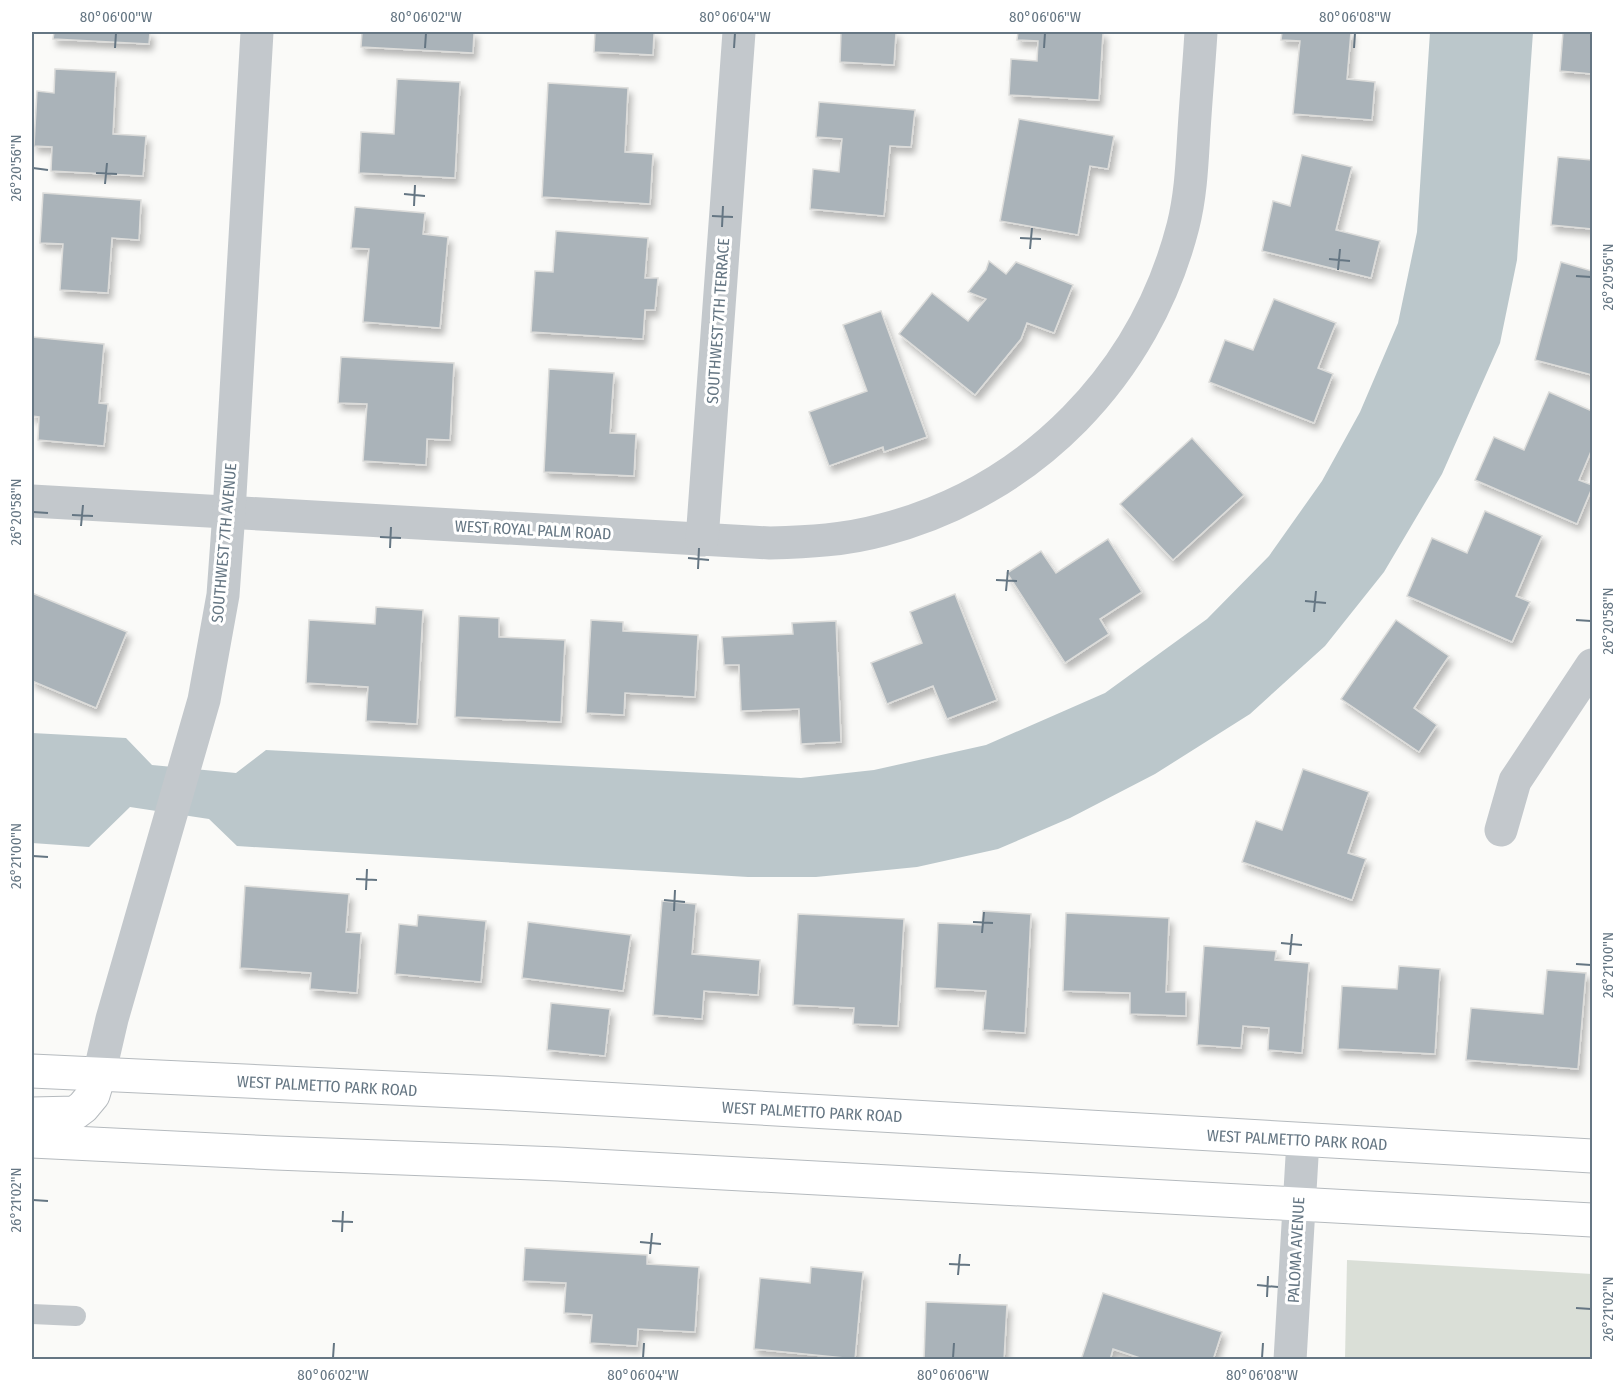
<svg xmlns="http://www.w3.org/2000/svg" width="1624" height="1391" viewBox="0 0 1624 1391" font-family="'Fira Sans Condensed',sans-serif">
  <defs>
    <filter id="shadow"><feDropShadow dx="3.5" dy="6" stdDeviation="3" flood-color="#0004"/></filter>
  </defs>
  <rect width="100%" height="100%" fill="#fafaf8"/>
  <!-- green -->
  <path fill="#dadfd7" d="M1347,1260l245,14v85h-247z"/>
  <!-- water -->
  <path fill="#bbc7cb" d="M1430,32h103l-16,228 -17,83 -58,131 -58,98 -59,74 -75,68 -95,60 -85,44 -72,31 -81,18 -101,10h-68l-511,-31 -28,-27 -79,-12 -41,40 -57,-4v-110l94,5 26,27 84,8 30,-23 535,28 73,-8 112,-25 119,-52 102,-74 62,-63 53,-75 38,-69 38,-89 19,-91z"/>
  <!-- building -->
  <g fill="#aab3b9" stroke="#dcdcda" stroke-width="1.5" filter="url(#shadow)">
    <path d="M54,32h96l-1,12 -96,-5z"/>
    <path d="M362,32h112l-1,21 -112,-6z"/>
    <path d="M595,32h49l10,1 -1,22 -59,-3z"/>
    <path d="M841,32h55l-2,33 -54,-3z"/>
    <path d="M1018,32h85l-4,68 -90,-5 2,-36 26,2 1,-20 -21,-1z"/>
    <path d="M1282,32h69l-4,47 28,3 -3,38 -79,-6 7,-73 -19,-1z"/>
    <path d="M1563,32h29v42l-32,-3z"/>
    <path d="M55,69l61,3 -3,62 33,2 -3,40 -92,-5 1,-24 -18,-1 3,-55 17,2z"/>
    <path d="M397,79l63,3 -5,96 -96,-5 2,-41 33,2z"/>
    <path d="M548,83l80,5 -3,64 28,2 -3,50 -108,-7z"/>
    <path d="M819,102l96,8 -4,37 -21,-1 -6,70 -74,-7 3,-40 26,3 3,-33 -26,-2z"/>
    <path d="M1019,119l95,17 -6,33 -18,-3 -12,69 -78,-14z"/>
    <path d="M1302,155l50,12 -16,63 44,11 -9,37 -109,-27 11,-50 17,5z"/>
    <path d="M1558,157l34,3v69l-41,-4z"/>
    <path d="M43,193l98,7 -2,40 -27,-2 -4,55 -48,-3 3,-46 -23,-1z"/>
    <path d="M355,207l70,6 -2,21 25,3 -8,91 -77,-6 6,-73 -18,-1z"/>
    <path d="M556,231l92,7 -3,40h13l-3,32h-10l-2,29 -112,-7 4,-61 18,1z"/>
    <path d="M989,261l17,13 10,-12 57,23 -19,48 -27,-10 -6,16 -46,56 -76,-61 33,-41 36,28 18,-22 -18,-7 18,-22z"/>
    <path d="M1561,262l31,9v104l-57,-15z"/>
    <path d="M1274,299l62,24 -18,45 15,6 -19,49 -105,-41 16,-42 28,10z"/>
    <path d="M881,311l46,126 -43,15 -1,-5 -54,19 -20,-54 58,-21 -24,-66z"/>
    <path d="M32,337l72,7 -5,59 9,1 -4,42 -66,-6 1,-23 -7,-1z"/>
    <path d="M341,357l113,6 -4,77 -23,-1 -1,26 -63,-4 4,-57 -29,-1z"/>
    <path d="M549,369l65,4 -4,60 26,1 -2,42 -90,-4z"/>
    <path d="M1549,392l43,19v38l-13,31 13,5v3l-15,36 -102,-44 19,-43 30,13z"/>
    <path d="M1192,438l52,57 -71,65 -53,-56z"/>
    <path d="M1485,511l57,25 -26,60 14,6 -18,40 -105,-46 25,-58 35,15z"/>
    <path d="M1108,539l34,53 -42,27 9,15 -44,29 -58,-90 34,-22 15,22z"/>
    <path d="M32,593l95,39 -31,76 -64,-27z"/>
    <path d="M955,594l42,106 -50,19 -14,-33 -46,18 -16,-41 51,-20 -12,-31z"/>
    <path d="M376,607l47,3 -6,114 -51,-3 2,-34 -62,-4 3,-63 66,4z"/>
    <path d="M459,616l40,2v19l66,3 -4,82 -106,-5z"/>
    <path d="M591,620l32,2v9l75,4 -3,62 -70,-4 -1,22 -38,-2z"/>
    <path d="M1396,620l53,36 -35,52 23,17 -18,27 -78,-53z"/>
    <path d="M836,621l5,121 -40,2 -2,-35 -58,2 -2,-46h-15l-2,-28 71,-3 -1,-11z"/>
    <path d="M1303,769l66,23 -21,61 18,6 -14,41 -110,-38 14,-41 26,9z"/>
    <path d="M245,886l104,8 -3,38 15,1 -4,60 -47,-4 1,-16 -71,-5z"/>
    <path d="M662,901l34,3 -4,50 68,6 -2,35 -54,-4 -2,28 -49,-4z"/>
    <path d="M983,911l48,3 -6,119 -42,-3 3,-39 -51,-3 3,-65 44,2z"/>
    <path d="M1066,913l103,5 -3,74h20v24l-56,-2v-21l-67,-2z"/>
    <path d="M798,914l106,5 -6,107 -45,-2 1,-16 -61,-3z"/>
    <path d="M418,915l68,6 -5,61 -86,-8 4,-50 18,2z"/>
    <path d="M528,922l103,13 -8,56 -101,-13z"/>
    <path d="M1204,946l72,5 -1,9 34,3 -7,90 -34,-3 1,-22 -26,-2 -2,22 -44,-3z"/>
    <path d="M1399,966l41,3 -5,85 -97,-5 4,-63 55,3z"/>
    <path d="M1547,970l39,3 -8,96 -112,-9 5,-52 72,6z"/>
    <path d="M551,1003l59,6 -5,47 -58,-6z"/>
    <path d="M525,1248l122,7v9l52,3 -4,65 -57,-3 -1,17 -47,-3 2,-28 -28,-2 2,-30 -43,-2z"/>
    <path d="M811,1267l52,5 -8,87 -101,-10 6,-71 50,5z"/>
    <path d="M1103,1293l119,39 -9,28h-67l-33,-11 -3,11h-29z"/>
    <path d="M926,1302l81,3 -3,55h-80z"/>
  </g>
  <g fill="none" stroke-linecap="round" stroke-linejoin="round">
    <!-- primary casing -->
    <g stroke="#b5babe" stroke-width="35">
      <g id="primary">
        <path d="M32,1071l467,22 1093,63"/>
        <path d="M32,1114l43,-1 8,-6 10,-12 6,-20"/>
        <path d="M32,1141l244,12 282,11 1034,56"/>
      </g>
    </g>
    <!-- service -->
    <path stroke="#c3c8cc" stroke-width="20" d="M32,1314l44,2"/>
    <!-- minor -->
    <g stroke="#c3c8cc" stroke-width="33">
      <path d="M32,501l738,42c38,-1 76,-3 112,-13 150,-39 263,-156 301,-304 8,-32 9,-63 11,-95 2,-33 5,-66 7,-99"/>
      <path d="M702,540l37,-508"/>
      <path d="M1501,830l14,-49 77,-116"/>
      <path d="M99,1075l13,-56 92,-319 19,-105 6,-83 28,-480"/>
      <path d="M1290,1360l13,-220"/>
    </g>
    <!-- primary -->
    <use href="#primary" stroke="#fff" stroke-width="33"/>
  </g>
  <!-- ticks -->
  <path fill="none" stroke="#657683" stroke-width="2" d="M115,48l1,-15M425,48l1,-15M734,48l1,-15M1044,48l1,-15M1354,48l1,-15M33,168l15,2M96,173l21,1M105,184l2,-21M404,194l21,2M414,206l1,-21M712,216l21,1M722,227l1,-21M1020,238l21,1M1030,249l2,-21M1329,259l21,2M1338,270l2,-21M1576,276l15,1M33,512l15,1M72,515l21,1M81,526l2,-21M380,537l21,1M390,548l1,-21M688,558l21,2M698,569l1,-21M996,580l21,1M1006,591l2,-21M1305,601l21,2M1314,612l2,-21M1576,620l15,1M33,856l15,1M356,879l21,1M366,890l1,-21M664,900l21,2M674,911l1,-21M973,922l20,1M982,933l2,-21M1281,943l21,2M1290,955l2,-21M1576,964l15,1M33,1200l15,1M332,1221l21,1M342,1232l1,-21M640,1242l21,2M650,1254l2,-21M949,1264l21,1M958,1275l2,-21M1257,1285l21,2M1267,1297l1,-21M1576,1308l15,1M333,1358l1,-15M643,1358l1,-15M953,1358l1,-15M1262,1358l1,-15"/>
  <g text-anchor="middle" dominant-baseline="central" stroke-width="6" stroke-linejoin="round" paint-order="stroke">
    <!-- street labels -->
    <g font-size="16" fill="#657683" stroke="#fff">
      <text transform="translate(718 321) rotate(-86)">SOUTHWEST 7TH TERRACE</text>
      <text transform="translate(533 530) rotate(3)">WEST ROYAL PALM ROAD</text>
      <text transform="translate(224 543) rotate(-85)">SOUTHWEST 7TH AVENUE</text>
      <text transform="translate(327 1086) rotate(3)">WEST PALMETTO PARK ROAD</text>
      <text transform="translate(812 1112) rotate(3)">WEST PALMETTO PARK ROAD</text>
      <text transform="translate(1297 1140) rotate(3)">WEST PALMETTO PARK ROAD</text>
      <text transform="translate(1296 1250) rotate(-87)">PALOMA AVENUE</text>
    </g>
  </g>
  <!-- border -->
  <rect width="1624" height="1391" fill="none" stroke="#ffffff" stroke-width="66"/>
  <rect x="33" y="33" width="1558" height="1325" fill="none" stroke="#657683" stroke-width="2"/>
  <g font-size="15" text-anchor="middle" fill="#657683">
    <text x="116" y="22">80°06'00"W</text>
    <text x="426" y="22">80°06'02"W</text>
    <text x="735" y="22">80°06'04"W</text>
    <text x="1045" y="22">80°06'06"W</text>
    <text x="1355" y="22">80°06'08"W</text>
    <text transform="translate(16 168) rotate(-90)" y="5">26°20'56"N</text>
    <text transform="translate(1608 277) rotate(-90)" y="5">26°20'56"N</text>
    <text transform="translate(16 512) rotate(-90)" y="5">26°20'58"N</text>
    <text transform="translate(1608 621) rotate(-90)" y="5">26°20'58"N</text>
    <text transform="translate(16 856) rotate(-90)" y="5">26°21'00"N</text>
    <text transform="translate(1608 965) rotate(-90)" y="5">26°21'00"N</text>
    <text transform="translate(16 1200) rotate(-90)" y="5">26°21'02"N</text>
    <text transform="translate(1608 1309) rotate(-90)" y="5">26°21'02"N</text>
    <text x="333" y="1380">80°06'02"W</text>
    <text x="643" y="1380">80°06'04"W</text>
    <text x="953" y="1380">80°06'06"W</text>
    <text x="1262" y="1380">80°06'08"W</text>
  </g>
</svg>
